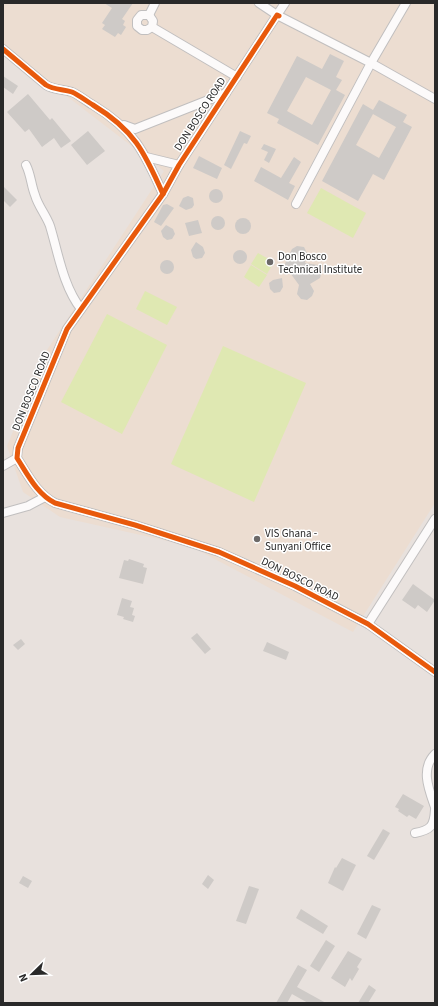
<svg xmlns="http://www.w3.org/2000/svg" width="438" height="1006" viewBox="0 0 438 1006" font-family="'Source Sans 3',sans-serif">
  <rect width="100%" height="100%" fill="#e8e1dd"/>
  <!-- education -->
  <path fill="#ecddd1" d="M3,3h432v500l-82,129 -163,-86 -130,-29 -37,-25 -16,-46 38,-93 119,-182 -161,-124z"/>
  <!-- pitch -->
  <g fill="#dfe8b2">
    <path d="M321,188l45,25 -13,25 -46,-25z"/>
    <path d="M258,253l16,9 -7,12 -16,-10z"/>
    <path d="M251,265l16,10 -8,12 -15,-10z"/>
    <path d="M145,291l32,16 -10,18 -31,-16z"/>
    <path d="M107,314l60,31 -45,89 -61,-32z"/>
    <path d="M223,346l83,37 -52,119 -83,-38z"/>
  </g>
  <!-- building -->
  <g fill="#cecac7" fill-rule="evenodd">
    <path d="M104,3h29l-11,16 3,2 -2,4 3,2 -5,8 -3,-2 -3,4 -13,-8 3,-4 -3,-2 10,-15z"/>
    <path d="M330,54l14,7 -8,16 6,3 -6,10 9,5 -27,50 -41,-22 2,-4 -12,-6 30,-57 25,13zM306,77l25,13 -19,35 -25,-14z"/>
    <path d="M3,76l15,10 -5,8 -10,-7z"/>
    <path d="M28,94l22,26 2,-2 19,23 -10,7 -7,-10 -12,9 -13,-18 -4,3 -1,-1 -17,-19z"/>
    <path d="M379,100l28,15 -4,7 9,5 -28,53 -11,-6 -15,27 -36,-20 41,-77 10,6zM373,114l23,13 -17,31 -23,-13z"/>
    <path d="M88,131l17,20 -18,14 -16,-20z"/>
    <path d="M240,131l11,5 -4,8 -3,-1 -13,26 -7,-4z"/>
    <path d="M264,144l12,5 -7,14 -5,-3 4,-8 -7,-3z"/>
    <path d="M199,156l23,12 -5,11 -24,-11z"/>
    <path d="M294,157l7,5 -12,21 6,3 -7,14 -34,-19 7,-14 20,11z"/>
    <path d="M3,186l14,14 -7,7 -7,-7z"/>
    <circle cx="216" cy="196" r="7"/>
    <path d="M188,196l5,2 1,7 -2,3 -6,2 -7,-4 4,-8z"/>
    <path d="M167,204l7,4 -13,18 -7,-4 9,-17z"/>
    <circle cx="218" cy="223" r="7"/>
    <circle cx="243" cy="226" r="8"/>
    <path d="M198,220l4,13 -13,3 -4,-13z"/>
    <path d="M166,225l7,4 2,5 -3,5 -5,1 -4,-3 -2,-6z"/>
    <path d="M196,242l7,5 2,6 -3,5 -6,1 -3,-2 -2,-7z"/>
    <path d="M297,246l7,1 3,6 -2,10 13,2 4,6 -2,7 -10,6 4,7 -2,5 -5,4 -6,-1 -4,-5 2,-9 -11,-15 -3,5 -1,-9 4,-9 4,-8z"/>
    <circle cx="240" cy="257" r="7"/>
    <circle cx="167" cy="267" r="7"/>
    <path d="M282,278l1,9 -3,5 -6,1 -4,-4 -1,-6 4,-3z"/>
    <path d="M129,559l15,5 -1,3 4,1 -4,16 -24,-6 5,-18 4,1z"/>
    <path d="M413,584l22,16 -8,12 -9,-7 -3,4 -13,-9z"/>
    <path d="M122,598l10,3 -2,6 4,1 -2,7 3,1 -2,6 -10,-3 1,-2 -7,-2z"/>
    <path d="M197,633l14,16 -6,5 -14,-16z"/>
    <path d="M21,639l4,5 -7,6 -5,-5z"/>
    <path d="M267,642l22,10 -3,8 -23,-9z"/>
    <path d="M403,794l21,12 -8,13 -7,-4 -2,2 -9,-6 1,-2 -4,-2z"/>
    <path d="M383,829l7,4 -16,27 -7,-4z"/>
    <path d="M342,858l14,7 -13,26 -15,-8 7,-16 1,1z"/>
    <path d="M208,875l6,5 -6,9 -6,-5z"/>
    <path d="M23,876l9,5 -4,7 -9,-5z"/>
    <path d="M249,886l10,3 -13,35 -10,-3z"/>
    <path d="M372,905l9,4 -15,30 -9,-5z"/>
    <path d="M301,909l27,17 -5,8 -27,-16z"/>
    <path d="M326,940l9,6 -16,26 -9,-6z"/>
    <path d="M348,951l14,8 -5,8 2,2 -7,12 -2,-3 -5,9 -14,-9z"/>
    <path d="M298,965l9,5 -10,17 29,16h-18l-16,-9 -5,9h-11z"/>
    <path d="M369,985l7,5 -8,13h-10z"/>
  </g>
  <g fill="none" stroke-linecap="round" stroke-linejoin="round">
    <!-- minor casing -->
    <g stroke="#c1bfbf" stroke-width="10">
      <g id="minor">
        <path d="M259,3l18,12 8,-12"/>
        <path d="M149,15l6,-12"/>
        <path d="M152,27l-5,3h-5l-5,-4v-6l4,-5h8l4,6 -1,6 85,50"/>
        <path d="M3,49l43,36c8,5 17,4 26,7 7,3 14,9 21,13 41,25 51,46 70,89"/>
        <path d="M435,99l-64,-36 -94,-48 -98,150 -16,29 -96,135 -49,119 -1,10c11,17 20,36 38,45l80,22 84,27 76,34 73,38 67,48"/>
        <path d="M124,125l11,4 91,-36"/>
        <path d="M146,157l33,8"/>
        <path d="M26,165c5,10 5,20 9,30 3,11 11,20 15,31 8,26 13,60 31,83"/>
        <path d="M296,204l75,-141 35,-60"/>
        <path d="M3,466l14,-8"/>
        <path d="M3,513l25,-7 17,-9"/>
        <path d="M368,624l67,-105"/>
        <path d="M435,754c-15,15 -6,36 0,53"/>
        <path d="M415,833c16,-3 19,-7 20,-23"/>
      </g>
    </g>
    <!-- minor -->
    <use href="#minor" stroke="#fcfafa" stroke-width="8"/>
    <!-- cycleway casing -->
    <g stroke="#fff" stroke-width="8">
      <g id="cycleway">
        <path d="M279,16l-2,-1 -98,150 -16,29 -96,135 -49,119 -1,10c11,17 20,36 38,45l80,22 84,27 76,34 73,38 67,48"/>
        <path d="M3,49l43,36c8,5 17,4 26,7 7,3 14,9 21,13 41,25 51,46 70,89"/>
      </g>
    </g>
    <!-- cycleway -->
    <use href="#cycleway" stroke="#e8590c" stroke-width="5"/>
  </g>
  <!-- markers -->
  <g fill="#6c6968" stroke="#fff" stroke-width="1.5">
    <circle cx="270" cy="262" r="4"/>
    <circle cx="257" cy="539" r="4"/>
  </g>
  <g text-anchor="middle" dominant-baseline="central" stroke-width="3" stroke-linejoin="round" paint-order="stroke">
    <!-- street labels -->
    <g font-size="11" fill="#292929" stroke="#fff">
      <text transform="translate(200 114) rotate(-57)">DON BOSCO ROAD</text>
      <text transform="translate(31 391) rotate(-68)">DON BOSCO ROAD</text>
      <text transform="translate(300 579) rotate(26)">DON BOSCO ROAD</text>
    </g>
    <!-- poi labels -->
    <g font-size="11" fill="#292929" stroke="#fff" text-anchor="start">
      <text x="278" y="256">Don Bosco<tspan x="278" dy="13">Technical Institute</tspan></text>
      <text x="265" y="533">VIS Ghana -<tspan x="265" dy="13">Sunyani Office</tspan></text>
    </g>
  </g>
  <!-- border -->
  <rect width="438" height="1006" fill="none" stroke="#292929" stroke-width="8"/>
  <!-- north arrow -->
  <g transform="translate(32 974) rotate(247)" stroke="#ffffff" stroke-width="3" paint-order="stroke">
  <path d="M0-3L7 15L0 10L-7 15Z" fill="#292929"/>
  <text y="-6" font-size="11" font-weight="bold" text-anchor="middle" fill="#292929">N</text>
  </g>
</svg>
